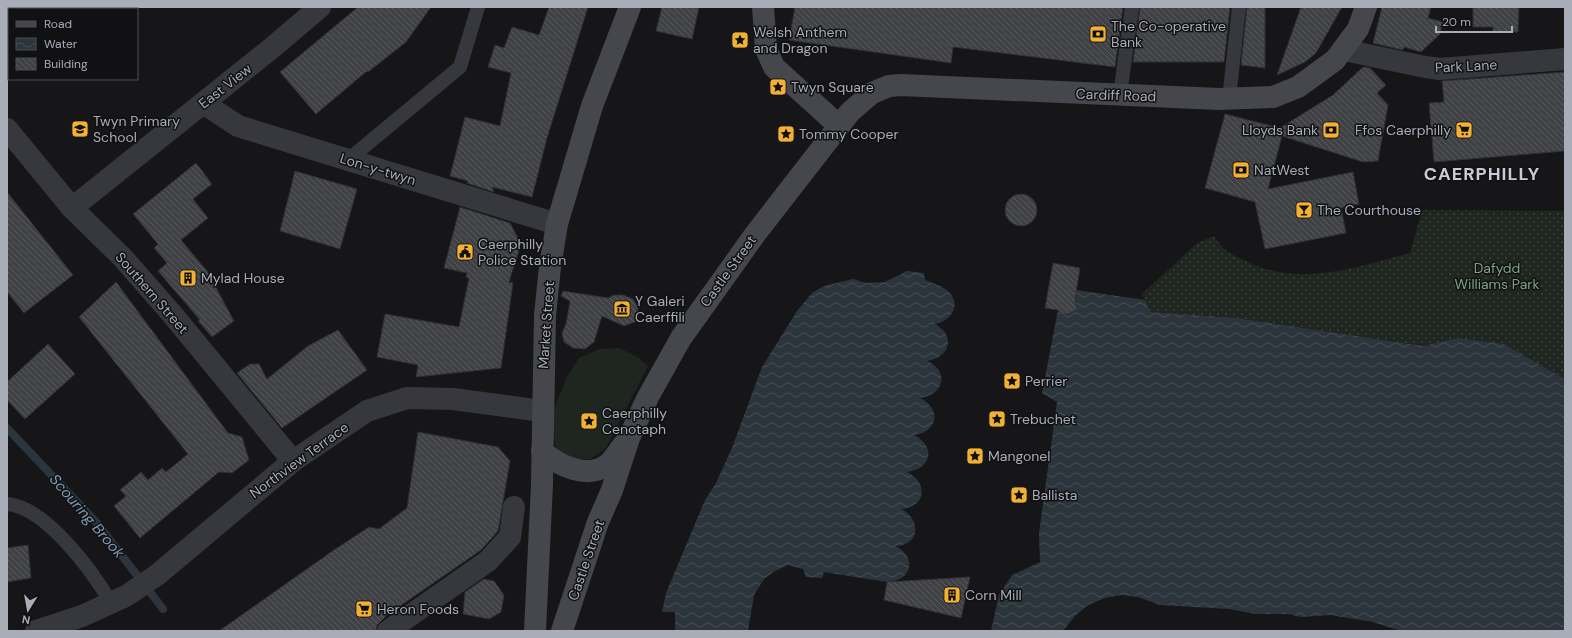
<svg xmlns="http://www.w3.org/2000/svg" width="1572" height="638" viewBox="0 0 1572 638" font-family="'DM Sans',sans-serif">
  <defs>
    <pattern id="grass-dots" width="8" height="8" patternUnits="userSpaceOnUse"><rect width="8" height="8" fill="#1e261f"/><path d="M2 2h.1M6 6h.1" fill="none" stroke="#3c433d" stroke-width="1.8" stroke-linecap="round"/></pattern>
    <pattern id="water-waves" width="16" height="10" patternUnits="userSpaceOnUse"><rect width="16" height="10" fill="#2c353c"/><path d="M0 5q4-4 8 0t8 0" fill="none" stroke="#485056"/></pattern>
    <pattern id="building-back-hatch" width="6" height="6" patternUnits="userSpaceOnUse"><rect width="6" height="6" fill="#404145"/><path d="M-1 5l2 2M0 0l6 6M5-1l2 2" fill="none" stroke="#595a5e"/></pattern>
  </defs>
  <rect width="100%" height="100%" fill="#161618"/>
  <!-- grass -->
  <path fill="url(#grass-dots)" d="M1422,210l143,1v168l-61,-35 -46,-6 -35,8 -186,-28 -87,-6 -8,-18 54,-50 17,-8c5,5 9,12 15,16 4,3 11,6 16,8 54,29 112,7 166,-7z"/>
  <!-- garden -->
  <path fill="#1e261f" d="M619,348l20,10 9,8 -42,82 -16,11h-20l-9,-4 -6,-10 -3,-27 5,-17 11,-26 11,-17 20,-9z"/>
  <!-- water -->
  <g fill="url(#water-waves)">
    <path d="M907,271l17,2 1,7c7,3 17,6 23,11 15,14 2,31 -14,33 23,11 16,34 -7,37 23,10 17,34 -7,37 22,11 18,34 -6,37 22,11 18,34 -7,37 22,11 19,35 -6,37 21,10 19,37 -6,37 23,11 17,35 -8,36l-63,-10 -2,6 -16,-1 -3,-8 -15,-4 -13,6 -11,8 -10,16 -6,36h-73v-19h-13l4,-19 39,-93 11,-17 16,-35 30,-81 35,-56 15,-18 12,-7 29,-7 13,4 19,-1z"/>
    <path d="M1076,290l69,10 5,12 87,6 186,28 35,-8 46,6 61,35v252h-164l-28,-9 -43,-7 -29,2 -13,-3h-32l-27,-5 -69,-4 -22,-8 -17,-2 -16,3 -17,7 -13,11 -12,15h-72l8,-36 13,-20 28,-13 -1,-29 18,-131 -15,-9 16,-83c6,5 10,5 16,1z"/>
  </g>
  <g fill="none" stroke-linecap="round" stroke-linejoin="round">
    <!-- stream -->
    <path stroke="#2c353c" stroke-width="8" d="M7,428l89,94 67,87"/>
  </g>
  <!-- building -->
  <g fill="url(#building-back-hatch)" stroke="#303034">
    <path d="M358,7h73l-25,35 -38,30 -1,-1 -51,43 -36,-42z"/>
    <path d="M549,7h39l-41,131 -15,59 -40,-10 2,5 -27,-9 1,-2 -18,-5 15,-59 35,9 11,-53 -23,-6 7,-22 9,3 8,-21 27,8z"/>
    <path d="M662,7h37l-7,32 -36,-8z"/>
    <path d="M795,7h328l-8,60 -162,-20 -2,16 -162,-23z"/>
    <path d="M1140,7h90l-6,55h-91z"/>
    <path d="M1247,7h18v61l-24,-3z"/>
    <path d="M1301,7h41l-26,46 -11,9 -28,13z"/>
    <path d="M1382,7h49l-3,11 15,4 -3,12 -19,18 -17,-5 -1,3 -30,-7z"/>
    <path d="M1473,7h46l-1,25h-25v-5h-20z"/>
    <path d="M1363,67l7,1 16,17 -9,8 11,12 -10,56 -15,1 -81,-26 -14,53 85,-17 6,32 -18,4 5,25 -81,16 -10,-47 -50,-14 20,-74 55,14 53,-33z"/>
    <path d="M1565,72v79l-131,11 -5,-59 15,-1 -2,-21z"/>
    <path d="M196,163l16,21 -19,15 15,19 -27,22 26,31 27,50 -22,16 -14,-16 2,-1 -42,-49 9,-8 -13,-15 4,-4 -25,-30z"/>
    <path d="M295,171l62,18 -17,60 -60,-18z"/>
    <path d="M7,192l66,83 -49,38 -17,-21z"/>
    <circle cx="1021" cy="210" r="16"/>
    <path d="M460,207l50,16 11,21 -12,38 4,1 -12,85 -85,9 2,-12 -41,-8 8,-43 74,13 10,-49 -3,-1 1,-4 -23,-5z"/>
    <path d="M1053,263l27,5 -5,31 2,10 -8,5h-6l-5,-4 -13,-2z"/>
    <path d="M116,282l112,151 14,4 7,23 -17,13 -13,-1 -79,66 -26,-32 12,-10 -6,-6 21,-18 7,8 14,-12 4,4 22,-18 -109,-137z"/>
    <path d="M563,291l45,7 6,-3h9l10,4 5,9 -1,13 -13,5 -22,-10 -8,26 -9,7 -12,-1 -9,-6 -2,-9 4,-9 4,-23 -9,-5z"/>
    <path d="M338,330l29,40 -85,58 -45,-55 13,-9h9l8,15 41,-33z"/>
    <path d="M48,344l27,30 -50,45 -18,-19v-18z"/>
    <path d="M418,432l80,15 12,14 -12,70 -17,19 -94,65 -10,10 -1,6h-157l112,-79 38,-25 10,2 28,-21z"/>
    <path d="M28,545l3,33 -24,4v-34z"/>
    <path d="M970,577l-9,41 -77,-18 3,-18z"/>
    <path d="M484,579l10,2 10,14 -3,17 -12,7 -26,-5 2,-22z"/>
  </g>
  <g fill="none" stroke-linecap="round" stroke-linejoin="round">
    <!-- lane -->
    <g stroke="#37383d" stroke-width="14">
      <path d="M1120,95l12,-88"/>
      <path d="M1229,99l10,-92"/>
      <path d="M348,160l112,-93 18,-60"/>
      <path d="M7,504c39,3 86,68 104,99"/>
    </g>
    <!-- street -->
    <g stroke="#37383d" stroke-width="22">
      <path d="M1344,50l81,17 15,2 125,-10"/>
      <path d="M203,103l35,23 319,98"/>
      <path d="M7,129l65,79 51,50 49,56 121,147"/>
      <path d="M72,208l201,-161 47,-40"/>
      <path d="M36,631l46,-15 44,-20 31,-21 136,-114 74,-50 40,-13 46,1 89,12"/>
      <path d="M388,631l100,-70 22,-24 4,-30"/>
    </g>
    <!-- secondary -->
    <g stroke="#45474d" stroke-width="22">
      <path d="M763,7l3,42 8,18 64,58"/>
      <path d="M542,451c17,15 46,29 66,13 6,-5 11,-14 16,-20"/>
      <path d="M535,631l7,-147 3,-169 5,-48 7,-43 35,-118 38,-99"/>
      <path d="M562,631l36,-109 14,-32 17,-52 19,-41 33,-59 75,-105 94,-121 22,-19 17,-7 12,-1 318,14 54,-2 25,-10 37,-27 23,-31 8,-22"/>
    </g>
  </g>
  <!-- icons -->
  <defs>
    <g id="bank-square" transform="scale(0.9)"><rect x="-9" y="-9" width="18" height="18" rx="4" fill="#f2b134" stroke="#111113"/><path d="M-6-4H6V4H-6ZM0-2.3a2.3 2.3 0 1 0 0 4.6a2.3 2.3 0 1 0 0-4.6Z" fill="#111"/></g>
    <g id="sight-square" transform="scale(0.9)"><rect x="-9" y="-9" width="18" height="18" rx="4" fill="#f2b134" stroke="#111113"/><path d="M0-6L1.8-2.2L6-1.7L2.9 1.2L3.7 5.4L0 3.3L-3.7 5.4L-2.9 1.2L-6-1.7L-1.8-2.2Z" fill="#111"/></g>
    <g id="school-square" transform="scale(0.9)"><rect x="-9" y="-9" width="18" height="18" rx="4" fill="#f2b134" stroke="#111113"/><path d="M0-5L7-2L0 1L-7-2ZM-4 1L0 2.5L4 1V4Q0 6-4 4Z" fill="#111"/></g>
    <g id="supermarket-square" transform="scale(0.9)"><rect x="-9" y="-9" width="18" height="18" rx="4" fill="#f2b134" stroke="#111113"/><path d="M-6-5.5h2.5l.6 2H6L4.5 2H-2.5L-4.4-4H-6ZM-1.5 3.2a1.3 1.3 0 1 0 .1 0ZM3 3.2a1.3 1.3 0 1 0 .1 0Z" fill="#111"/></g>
    <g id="bar-square" transform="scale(0.9)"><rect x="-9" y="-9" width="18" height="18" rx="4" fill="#f2b134" stroke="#111113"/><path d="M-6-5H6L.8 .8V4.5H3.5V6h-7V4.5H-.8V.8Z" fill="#111"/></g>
    <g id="civic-square" transform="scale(0.9)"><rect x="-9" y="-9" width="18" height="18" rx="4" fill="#f2b134" stroke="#111113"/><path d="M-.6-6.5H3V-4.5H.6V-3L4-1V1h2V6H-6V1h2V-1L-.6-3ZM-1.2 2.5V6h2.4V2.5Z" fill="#111"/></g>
    <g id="building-square" transform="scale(0.9)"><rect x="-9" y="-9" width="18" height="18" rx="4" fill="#f2b134" stroke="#111113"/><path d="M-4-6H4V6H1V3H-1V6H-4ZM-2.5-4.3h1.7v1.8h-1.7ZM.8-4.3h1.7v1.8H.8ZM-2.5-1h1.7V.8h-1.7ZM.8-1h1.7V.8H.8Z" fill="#111"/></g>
    <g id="museum-square" transform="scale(0.9)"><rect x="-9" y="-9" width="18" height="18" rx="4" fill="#f2b134" stroke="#111113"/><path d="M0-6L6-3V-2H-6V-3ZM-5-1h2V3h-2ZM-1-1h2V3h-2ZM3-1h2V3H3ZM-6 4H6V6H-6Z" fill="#111"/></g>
  </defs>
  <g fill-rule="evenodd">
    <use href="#bank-square" x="1098" y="34"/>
    <use href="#sight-square" x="740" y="40"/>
    <use href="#sight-square" x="778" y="87"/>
    <use href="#school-square" x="80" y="129"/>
    <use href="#bank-square" x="1331" y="130"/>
    <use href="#supermarket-square" x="1464" y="130"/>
    <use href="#sight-square" x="786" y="134"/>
    <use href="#bank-square" x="1241" y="170"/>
    <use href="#bar-square" x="1304" y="210"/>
    <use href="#civic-square" x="465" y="252"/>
    <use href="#building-square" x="188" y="278"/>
    <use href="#museum-square" x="622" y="309"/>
    <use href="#sight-square" x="1012" y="381"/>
    <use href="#sight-square" x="997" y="419"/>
    <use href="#sight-square" x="589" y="421"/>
    <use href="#sight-square" x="975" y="456"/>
    <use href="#sight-square" x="1019" y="495"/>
    <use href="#building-square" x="952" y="595"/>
    <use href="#supermarket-square" x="364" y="609"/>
  </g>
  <g text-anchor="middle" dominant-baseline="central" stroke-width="3" stroke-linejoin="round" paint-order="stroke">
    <!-- poi labels -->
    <g font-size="14" fill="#a8adb8" stroke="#111113" text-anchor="start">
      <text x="1111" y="26">The Co-operative<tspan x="1111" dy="16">Bank</tspan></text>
      <text x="753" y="32">Welsh Anthem<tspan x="753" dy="16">and Dragon</tspan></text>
      <text x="791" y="87">Twyn Square</text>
      <text x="93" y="121">Twyn Primary<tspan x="93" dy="16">School</tspan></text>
      <text x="1318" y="130" text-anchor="end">Lloyds Bank</text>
      <text x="1451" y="130" text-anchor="end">Ffos Caerphilly</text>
      <text x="799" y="134">Tommy Cooper</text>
      <text x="1254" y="170">NatWest</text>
      <text x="1317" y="210">The Courthouse</text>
      <text x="478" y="244">Caerphilly<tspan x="478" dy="16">Police Station</tspan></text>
      <text x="201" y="278">Mylad House</text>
      <text x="635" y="301">Y Galeri<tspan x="635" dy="16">Caerffili</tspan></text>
      <text x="1025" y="381">Perrier</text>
      <text x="602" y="413">Caerphilly<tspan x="602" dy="16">Cenotaph</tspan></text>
      <text x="1010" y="419">Trebuchet</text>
      <text x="988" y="456">Mangonel</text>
      <text x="1032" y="495">Ballista</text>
      <text x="965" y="595">Corn Mill</text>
      <text x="377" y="609">Heron Foods</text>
    </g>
    <!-- street labels -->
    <g font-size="14" fill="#a8adb8" stroke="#111113">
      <text transform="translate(1466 66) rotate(-3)">Park Lane</text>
      <text transform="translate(225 86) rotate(-38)">East View</text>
      <text transform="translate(1116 95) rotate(2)">Cardiff Road</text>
      <text transform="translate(378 169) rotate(17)">Lon-y-twyn</text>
      <text transform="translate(728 271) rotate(-54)">Castle Street</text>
      <text transform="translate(152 293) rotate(49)">Southern Street</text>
      <text transform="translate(546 325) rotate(-86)">Market Street</text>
      <text transform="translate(299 460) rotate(-36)">Northview Terrace</text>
      <text transform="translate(586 560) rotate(-71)">Castle Street</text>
    </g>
    <!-- park labels -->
    <g font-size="14" fill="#7fa381" stroke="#111113">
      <text x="1497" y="268">Dafydd<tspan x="1497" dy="16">Williams Park</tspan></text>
    </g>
    <!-- water labels -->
    <g font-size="15" font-style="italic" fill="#7f9bb3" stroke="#111113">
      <text transform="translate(87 516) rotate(49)">Scouring Brook</text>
    </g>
    <!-- district labels -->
    <g font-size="18" font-weight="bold" letter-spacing="1" fill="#c9ccd4" stroke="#111113">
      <text x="1482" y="174">CAERPHILLY</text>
    </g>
  </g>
  <!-- border -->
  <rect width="1572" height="638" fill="none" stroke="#a8adb8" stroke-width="16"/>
  <!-- legend -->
  <rect x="8" y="8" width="130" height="72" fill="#111113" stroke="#4d4f55"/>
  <rect x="16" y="21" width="20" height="6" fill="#45474d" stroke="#4d4f55"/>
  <text x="44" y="28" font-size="12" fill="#a8adb8">Road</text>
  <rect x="16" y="38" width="20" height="12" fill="url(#water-waves)" stroke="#4d4f55"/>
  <text x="44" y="48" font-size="12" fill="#a8adb8">Water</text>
  <rect x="16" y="58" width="20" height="12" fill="url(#building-back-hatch)" stroke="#4d4f55"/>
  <text x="44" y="68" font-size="12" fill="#a8adb8">Building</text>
  <!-- north arrow -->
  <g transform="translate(28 610) rotate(191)" stroke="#111113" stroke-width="3" paint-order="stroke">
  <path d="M0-3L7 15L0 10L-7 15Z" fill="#a8adb8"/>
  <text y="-6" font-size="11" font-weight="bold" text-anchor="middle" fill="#a8adb8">N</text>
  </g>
  <!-- scale -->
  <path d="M1436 26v6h76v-6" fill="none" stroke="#a8adb8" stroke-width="2"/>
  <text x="1442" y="26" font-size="12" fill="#a8adb8" stroke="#111113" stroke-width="3" paint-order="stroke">20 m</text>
</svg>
